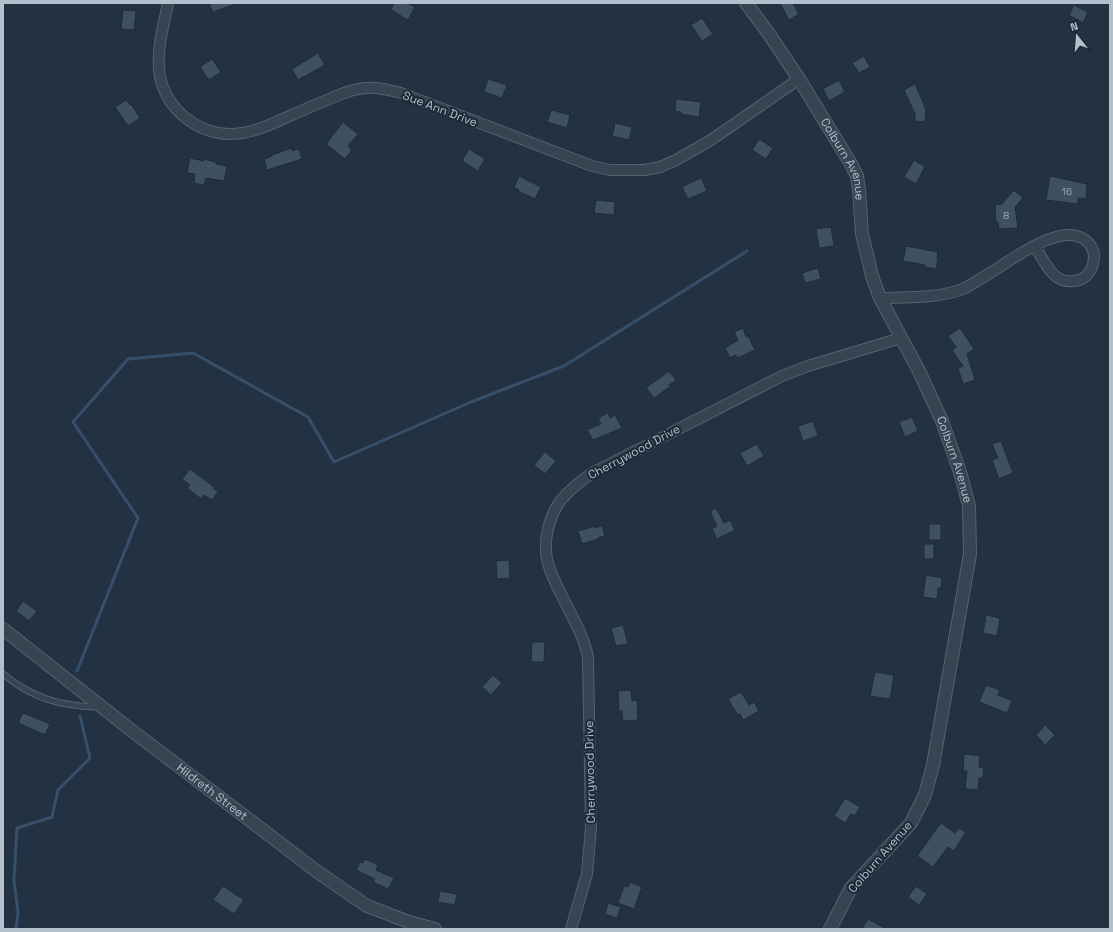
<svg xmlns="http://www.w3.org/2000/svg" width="1113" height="932" viewBox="0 0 1113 932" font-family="'Space Grotesk',sans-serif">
  <rect width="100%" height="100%" fill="#233242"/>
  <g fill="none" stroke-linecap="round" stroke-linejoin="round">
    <!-- stream -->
    <g stroke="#364f6a" stroke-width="3">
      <path d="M77,671l61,-153 -65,-96 55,-63 65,-6 115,64 26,45 137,-60 93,-36 183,-115"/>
      <path d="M16,929l2,-16 -4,-33 3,-52 35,-11 6,-27 32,-32 -10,-42"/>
    </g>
  </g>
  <!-- building -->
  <g fill="#3f5161" stroke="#1f2b38">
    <path d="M209,3h27v1l-23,8z"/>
    <path d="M394,3h13l8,4 -7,13 -17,-10z"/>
    <path d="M780,3h13l6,11 -10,6z"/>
    <path d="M1074,5l14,7 -5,11 -14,-8z"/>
    <path d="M123,10l13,1 -2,19 -13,-1z"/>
    <path d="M702,18l11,16 -11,7 -11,-16z"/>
    <path d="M318,53l7,12 -27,15 -6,-11z"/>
    <path d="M864,56l6,11 -11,6 -7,-10z"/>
    <path d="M212,59l9,13 -12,8 -9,-13z"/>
    <path d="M488,79l19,6 -5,13 -18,-6z"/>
    <path d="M839,80l6,12 -16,9 -6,-12z"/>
    <path d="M915,84l8,18 3,8 -1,12 -10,-1v-7l-11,-24z"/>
    <path d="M676,99l25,3 -2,15 -18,-3v-2l-6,-1z"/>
    <path d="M126,100l4,5 1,-1 9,14 -12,8 -13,-19z"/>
    <path d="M551,110l19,5 -3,13 -20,-6z"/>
    <path d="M343,122l15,12 -10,12 4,4 -7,9 -19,-15z"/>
    <path d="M615,123l17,4 -3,13 -17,-4z"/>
    <path d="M759,139l14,9 -7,11 -14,-9z"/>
    <path d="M292,148v3l7,-2 3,10 -35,11 -3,-11 8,-3v-1z"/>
    <path d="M469,149l16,10 -7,12 -16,-10z"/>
    <path d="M190,158l14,3v-2l12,3v2l11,2 -3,15 -18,-3 -2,7 -10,-2 1,-9 -8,-1z"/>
    <path d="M914,160l11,7 -9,17 -12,-7z"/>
    <path d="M519,176l22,11 -6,12 -17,-8 1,-1 -5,-3z"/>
    <path d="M1050,176l37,8 -1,15 -8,-1v6l-32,-4z"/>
    <path d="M701,178l6,13 -19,8 -6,-12z"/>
    <path d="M1014,190l9,8 -8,9 3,21 -19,1 -1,-7 -2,1 -1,-18 7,-1z"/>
    <path d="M596,200l19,2 -1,13 -20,-2z"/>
    <path d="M831,227l3,19 -15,2 -3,-19z"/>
    <path d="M906,246l32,6 -1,6h1l-2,11 -11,-2v-2l-22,-4z"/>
    <path d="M818,268l3,11 -16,4 -3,-10z"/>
    <path d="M743,328l3,9 2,-1 7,14 -18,8 -1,-3 -6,3 -5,-10 13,-8 -4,-8z"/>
    <path d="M960,328l14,21 -7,5 8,26 -12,4 -5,-16 5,-2 -11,-16 4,-3 -8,-11z"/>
    <path d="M669,371l7,9 -7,5 2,1 -17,12 -8,-10z"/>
    <path d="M608,413l2,5 5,-3 7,13 -29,12 -6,-10 14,-6 -3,-6z"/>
    <path d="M912,417l6,14 -13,6 -6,-15z"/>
    <path d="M813,421l5,15 -15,5 -5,-15z"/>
    <path d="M1001,441l12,32 -14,6 -7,-19 6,-2 -6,-14z"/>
    <path d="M757,444l7,12 -17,10 -7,-13z"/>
    <path d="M545,452l11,9 -11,13 -11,-9z"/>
    <path d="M190,469l24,18 -1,1 5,4 -6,8 -8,-5 -3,4 -14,-11 3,-3 -8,-6z"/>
    <path d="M716,508l8,15 6,-3 5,10 -18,9 -5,-10 5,-3 -7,-15z"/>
    <rect x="929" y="524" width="12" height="16"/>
    <path d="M595,526v2l7,-2 3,10 -7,2v1l-16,5 -4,-13z"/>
    <rect x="924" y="544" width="10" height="15"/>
    <path d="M509,560l1,18 -13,1 -1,-18z"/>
    <path d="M926,575l16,3 -1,10h-3l-1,11 -14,-2z"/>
    <path d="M23,601l14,10 -8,10 -13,-10z"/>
    <path d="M986,615l14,3 -3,18 -14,-3z"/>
    <path d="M623,625l5,19 -12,2 -5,-18z"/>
    <path d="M532,642h13l-1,20h-13z"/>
    <path d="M875,672l19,3 -4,24 -20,-3z"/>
    <path d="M493,675l9,8 -11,12 -9,-8z"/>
    <path d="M986,685l14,5 -2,5 14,6 -5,12 -28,-11z"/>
    <path d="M631,690l1,11 5,-1 1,20 -15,1 -1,-10h-3l-1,-20z"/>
    <path d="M741,692l8,13 5,-3 5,9 -16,9 -3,-6 -2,1 -10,-16z"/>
    <path d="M23,713l27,11 -5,11 -27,-12z"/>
    <path d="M1045,725l10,10 -10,10 -9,-10z"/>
    <path d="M964,754l16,2 -1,11 5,1 -1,10h-4l-1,12 -13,-1 2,-18h-4z"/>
    <path d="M845,798l15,9 -5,9 -4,-2 -6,9 -11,-7z"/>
    <path d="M941,823l14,10 4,-5 7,4 -12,19 -6,-4 -15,20 -16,-11z"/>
    <path d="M365,859l13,6 -2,5 18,8 -6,11 -15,-7 2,-3 -19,-9 4,-8 3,1z"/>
    <path d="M630,882l12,5 -8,22 -16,-6 6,-17 4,1z"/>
    <path d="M223,886l21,14 -10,14 -21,-14z"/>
    <path d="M916,886l11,8 -8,11 -11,-8z"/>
    <path d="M440,891l17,3 -2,11 -17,-3z"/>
    <path d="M608,903l13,4 -4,11 -12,-4z"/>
    <path d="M868,919l18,10h-24z"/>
  </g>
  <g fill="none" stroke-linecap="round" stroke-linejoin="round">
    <!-- service casing -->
    <g stroke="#56626f" stroke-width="7">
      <path id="service" d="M3,674c29,24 57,32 94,33"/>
    </g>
    <!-- minor casing -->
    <g stroke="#56626f" stroke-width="12">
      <g id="minor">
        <path d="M168,3c-4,21 -11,44 -9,66 3,41 44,71 83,64 16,-2 29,-9 43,-15 20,-9 39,-17 59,-25 22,-8 35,-6 57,0l191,73 18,4h34l16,-3 16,-7 35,-20 88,-61"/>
        <path d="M880,298c29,-1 58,1 85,-10 12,-7 24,-14 36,-22 19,-12 62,-43 84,-26 5,3 8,9 9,15 0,8 -2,15 -7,20 -4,4 -9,6 -14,6 -20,3 -29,-20 -38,-35"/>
        <path d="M571,929l16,-55 4,-47 -3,-169c-4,-23 -16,-41 -26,-62 -7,-14 -16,-31 -16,-46 -1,-16 5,-37 15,-50 9,-11 21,-20 33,-28l188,-96 26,-10 93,-28"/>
      </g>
    </g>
    <!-- tertiary casing -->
    <g stroke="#56626f" stroke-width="14">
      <g id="tertiary">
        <path id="s1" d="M746,3l23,31 30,45 52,85 6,12 2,14 3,44 10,42 8,22 39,73 23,50 18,51 9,34 1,48 -37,211 -8,30 -14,28 -60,65 -21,41"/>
        <path id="s2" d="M3,629l128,101 188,143 48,33 42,16 26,7"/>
      </g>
    </g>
    <!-- service -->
    <use href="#service" stroke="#384451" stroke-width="5"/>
    <!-- minor -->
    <use href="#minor" stroke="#384451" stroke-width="10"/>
    <!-- tertiary -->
    <use href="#tertiary" stroke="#384451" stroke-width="12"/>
  </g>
  <g text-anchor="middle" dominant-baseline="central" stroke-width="4" stroke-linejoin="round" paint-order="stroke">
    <!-- number labels -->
    <g font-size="10" fill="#97a4b1">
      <text x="1067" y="191">16</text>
      <text x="1006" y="215">8</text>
    </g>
    <!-- street labels -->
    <g font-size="12" fill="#b4bfcc" stroke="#1d2936">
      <text transform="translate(440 109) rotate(21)">Sue Ann Drive</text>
      <text stroke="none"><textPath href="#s1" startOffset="185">Colburn Avenue</textPath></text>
      <text transform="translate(634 452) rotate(-28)">Cherrywood Drive</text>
      <text stroke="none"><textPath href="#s1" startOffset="509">Colburn Avenue</textPath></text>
      <text transform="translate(590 772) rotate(-91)">Cherrywood Drive</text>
      <text stroke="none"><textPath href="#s2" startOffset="265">Hildreth Street</textPath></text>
      <text transform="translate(880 857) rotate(-49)">Colburn Avenue</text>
    </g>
  </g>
  <!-- border -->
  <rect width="1113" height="932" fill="none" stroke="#b4bfcc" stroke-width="8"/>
  <!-- north arrow -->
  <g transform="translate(1077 36) rotate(343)" stroke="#1d2936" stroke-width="3" paint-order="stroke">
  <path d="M0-3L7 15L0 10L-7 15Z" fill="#b4bfcc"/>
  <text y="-6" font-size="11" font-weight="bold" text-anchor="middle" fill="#b4bfcc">N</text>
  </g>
</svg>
